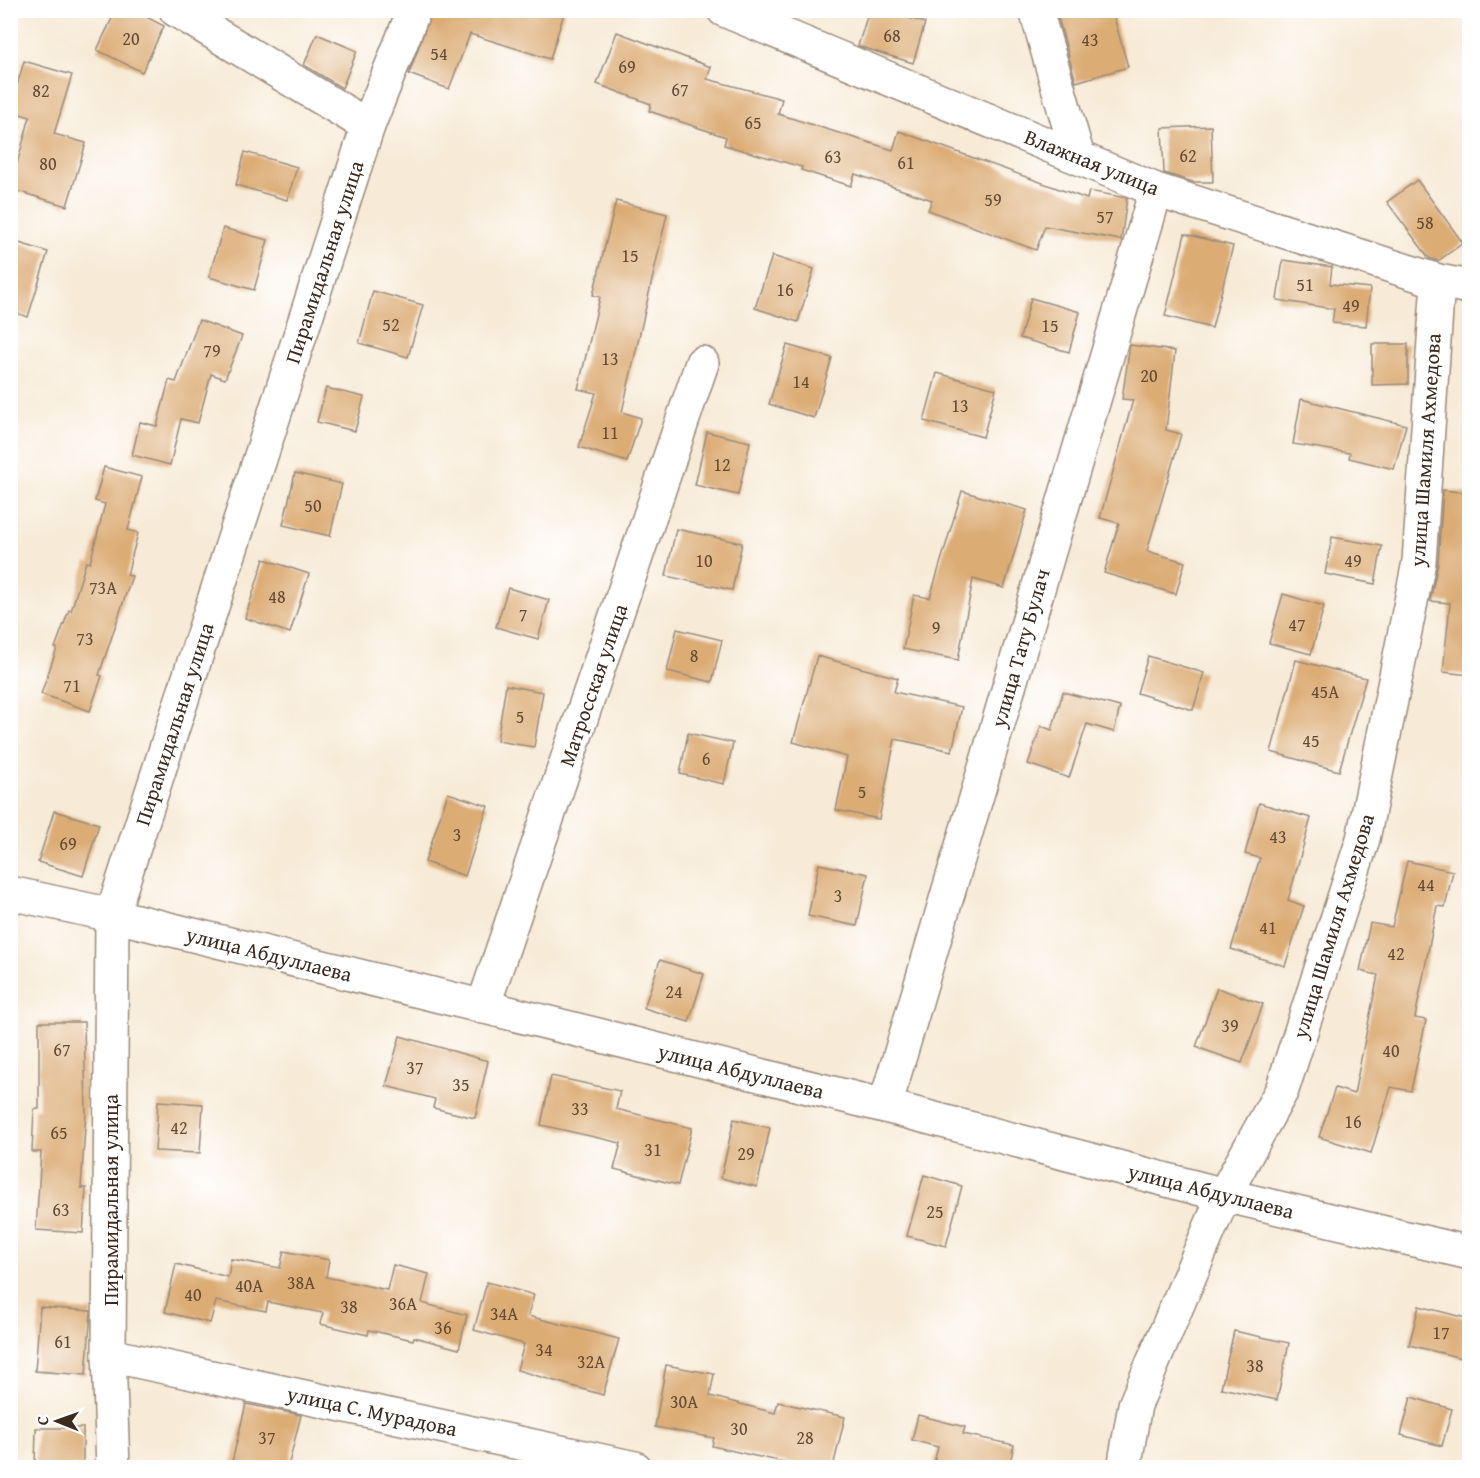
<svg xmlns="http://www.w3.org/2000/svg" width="1480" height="1478" viewBox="0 0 1480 1478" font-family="'Gentium Book Plus',serif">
  <rect width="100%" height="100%" fill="#fff"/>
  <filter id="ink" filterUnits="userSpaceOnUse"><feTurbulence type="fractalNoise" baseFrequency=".0167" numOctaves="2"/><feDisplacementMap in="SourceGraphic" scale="12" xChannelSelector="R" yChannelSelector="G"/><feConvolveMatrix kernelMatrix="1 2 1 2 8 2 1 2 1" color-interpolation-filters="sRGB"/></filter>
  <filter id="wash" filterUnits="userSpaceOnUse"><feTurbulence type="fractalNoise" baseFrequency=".008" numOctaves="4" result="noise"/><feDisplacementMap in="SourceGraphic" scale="24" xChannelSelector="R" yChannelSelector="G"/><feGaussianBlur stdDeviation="1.35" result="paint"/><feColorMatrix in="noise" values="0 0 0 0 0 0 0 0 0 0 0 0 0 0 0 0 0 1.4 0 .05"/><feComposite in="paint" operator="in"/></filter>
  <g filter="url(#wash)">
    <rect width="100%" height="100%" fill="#f7ead6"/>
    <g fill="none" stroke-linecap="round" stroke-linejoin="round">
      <!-- stream -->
      <path stroke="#57a5d0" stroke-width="8" d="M1469,10l1,1"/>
    </g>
    <g id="blocks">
      <!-- building -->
      <g fill="#dcac75">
        <path d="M116,10h17l31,16 -22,46 -45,-22z"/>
        <path d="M432,10h133l-15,49 -80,-25 -21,55 -40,-15z"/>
        <path d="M869,10h14l42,13 -12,40 -55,-17z"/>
        <path d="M1056,10h56l16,57 -52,15z"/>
        <path d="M617,32l94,35 -4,12 75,20 -4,15 115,36 6,-19 188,68 2,-8 38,7 -6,42 -76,-14 -9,24 -108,-40 4,-10 -77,-26 -4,12 -50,-16 1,-3 -78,-22 2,-8 -77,-26 2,-7 -54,-20z"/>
        <path d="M317,34l40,17 -15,37 -38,-23z"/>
        <path d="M24,61l48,14 -18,59 32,9 -19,63 -57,-17 20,-72 -20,-6z"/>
        <path d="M1211,126l2,56h-20l-29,-9 -2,-45z"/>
        <path d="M245,152l52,15 -10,33 -51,-15z"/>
        <path d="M1417,180l46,63 -25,18 -9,-3 -42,-56z"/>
        <path d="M616,201l51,13 -45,198 19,6 -14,44 -48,-15 17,-54 -18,-4 22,-92 -7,-2z"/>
        <path d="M223,228l45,12 -14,50 -45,-13z"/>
        <path d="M1185,234l48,12 -21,82 -47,-12z"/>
        <path d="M10,240l38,12 -20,65 -18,-6z"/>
        <path d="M772,256l42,13 -16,53 -43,-14z"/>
        <path d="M1283,260l49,7 -2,17 40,4 -4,38 -34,-3 2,-14 -57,-9z"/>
        <path d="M373,291l50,14 -15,52 -49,-14z"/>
        <path d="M1031,298l49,14 -11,40 -49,-14z"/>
        <path d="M199,320l43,16 -17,43 -14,-5 -13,49 -17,-4 -11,46 -38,-10 8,-33 17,4 12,-46 7,2z"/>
        <path d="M1372,344h36v40l-36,1z"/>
        <path d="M787,345l45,13 -18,60 -45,-14z"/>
        <path d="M1130,345l45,6 -9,79 15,4 -34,117 38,11 -9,32 -72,-21 15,-50 -19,-5 33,-118 -11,-1z"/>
        <path d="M937,373l59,16 -13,48 -59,-16z"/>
        <path d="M326,388l38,9 -9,34 -38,-9z"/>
        <path d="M1301,399l105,26 -12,44 -45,-11 1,-5 -57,-9z"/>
        <path d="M707,432l43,10 -12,53 -43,-10z"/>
        <path d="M104,467l38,10 -14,53 10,3 -11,42 5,1 -33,99 3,1 -12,35 -49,-17 16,-46h-2l14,-38 2,1 15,-49 4,1 15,-59 -10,-3z"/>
        <path d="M295,473l47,11 -12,52 -47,-11z"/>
        <path d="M1443,490l27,3v182l-27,-3 7,-69 -20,-2 8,-38z"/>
        <path d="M962,491l65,19 -23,78 -31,-9 -15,81 -55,-11 11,-54 16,3z"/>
        <path d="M676,529l66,14 -10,47 -66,-14z"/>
        <path d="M1332,537l50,9 -7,38 -50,-10z"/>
        <path d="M264,559l45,15 -19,59 -45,-15z"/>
        <path d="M508,588l41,12 -11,39 -42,-12z"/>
        <path d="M1283,594l41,12 -13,48 -42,-11z"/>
        <path d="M677,629l45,11 -10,42 -45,-11z"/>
        <path d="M817,656l81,22 -4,14 68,15 -10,44 -57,-12 -16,80 -43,-9 11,-53 -54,-15z"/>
        <path d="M1148,656l56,17 -11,37 -56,-17z"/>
        <path d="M1296,660l70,18 -27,93 -68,-19z"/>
        <path d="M506,685l37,7 -9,55 -37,-6z"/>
        <path d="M1063,692l57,15 -6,25 -27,-8 -18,54 -41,-14 13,-38 11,4z"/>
        <path d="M688,733l45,10 -9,41 -44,-10z"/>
        <path d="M448,793l40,13 -23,70 -40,-14z"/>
        <path d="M1259,803l52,15 -23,82 16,6 -19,60 -54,-17 29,-91 -15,-4z"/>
        <path d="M54,811l45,13 -16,52 -45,-14z"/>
        <path d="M1407,861l46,10 -8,36 -8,-1 -22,112 11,2 -15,71 -20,-4 -20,66 -52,-16 16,-49 19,6 24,-119 -18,-4 10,-48 22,4z"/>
        <path d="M819,864l49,10 -11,52 -49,-10z"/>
        <path d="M660,960l44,14 -15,48 -45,-14z"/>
        <path d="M1217,988l46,16 -21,59 -46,-16z"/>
        <path d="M39,1022h45l2,90 -5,76h5l-3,45 -47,-3 5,-78h-9l2,-43h5z"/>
        <path d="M400,1036l88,25 -13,57 -42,-10 2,-9 -49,-13z"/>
        <path d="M551,1076l69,15 -4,18 76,19 -14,57 -64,-16 7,-26 -80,-18z"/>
        <path d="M158,1101l45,3 -3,49 -45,-2z"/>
        <path d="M734,1119l36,9 -13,59 -36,-9z"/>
        <path d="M924,1175l38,11 -16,60 -39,-10z"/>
        <path d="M284,1251l45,9 -3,17 61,13 6,-25 36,9 -7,29 45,12 -8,34 -45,-12 -1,3 -44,-10 -1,5 -48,-11 3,-11 -55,-11 -2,9 -50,-10 -6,22 -45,-11 11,-48 52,13 3,-18 49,9z"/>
        <path d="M487,1282l47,13 -6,21 91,23 -16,56 -86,-25 7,-26 -50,-14z"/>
        <path d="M1419,1306l51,13v41l-61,-15z"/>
        <path d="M40,1307l51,4 -5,64 -51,-4z"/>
        <path d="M1234,1331l55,12 -12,57 -56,-12z"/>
        <path d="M666,1365l48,9 -4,22 65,17 3,-11 67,15 -12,50h-24l-54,-11 -43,-10 2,-8 -59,-11z"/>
        <path d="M1411,1397l41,12 -10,37 -41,-11z"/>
        <path d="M246,1404l55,11 -13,52h-32l-24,-5z"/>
        <path d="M918,1415l47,12 -2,7 51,11 -5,22h-76l5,-20 -26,-7z"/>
        <path d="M36,1428h47v39h-48z"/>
      </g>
    </g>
  </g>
  <g filter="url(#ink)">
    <use href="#blocks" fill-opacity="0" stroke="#998a7a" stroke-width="1.5"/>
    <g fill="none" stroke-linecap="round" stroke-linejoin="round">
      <!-- minor casing -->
      <g stroke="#998a7a" stroke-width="36">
        <g id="minor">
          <path d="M176,10l192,116"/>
          <path d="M724,10l432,180 282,91 32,6"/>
          <path d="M1036,10l42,147"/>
          <path d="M10,893l102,22 773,191 339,89 246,58"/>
          <path d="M483,1007l219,-644"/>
          <path d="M885,1106l271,-916"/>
          <path d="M109,1355l526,113"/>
          <path d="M113,1468l-4,-113 3,-440 256,-789 46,-116"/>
          <path d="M1124,1468l11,-63 89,-210 58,-105 81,-251 56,-277 19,-281"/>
        </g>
      </g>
      <!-- minor -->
      <use href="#minor" stroke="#fff" stroke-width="33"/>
    </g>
  </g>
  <g text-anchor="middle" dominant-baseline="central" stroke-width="4.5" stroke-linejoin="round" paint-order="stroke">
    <!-- number labels -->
    <g font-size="18" fill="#634a34">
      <text x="892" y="35">68</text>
      <text x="131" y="38">20</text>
      <text x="1090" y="39">43</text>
      <text x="439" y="53">54</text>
      <text x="627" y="66">69</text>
      <text x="680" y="89">67</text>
      <text x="41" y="90">82</text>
      <text x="753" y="122">65</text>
      <text x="1188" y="155">62</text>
      <text x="833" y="156">63</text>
      <text x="906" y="162">61</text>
      <text x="48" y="163">80</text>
      <text x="993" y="199">59</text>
      <text x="1105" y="216">57</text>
      <text x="1425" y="222">58</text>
      <text x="630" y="255">15</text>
      <text x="1305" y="284">51</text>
      <text x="785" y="289">16</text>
      <text x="1351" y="305">49</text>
      <text x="391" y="324">52</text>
      <text x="1050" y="325">15</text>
      <text x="212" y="350">79</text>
      <text x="610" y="358">13</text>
      <text x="1149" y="375">20</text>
      <text x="801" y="381">14</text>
      <text x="960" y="405">13</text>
      <text x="610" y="432">11</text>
      <text x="722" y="464">12</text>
      <text x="313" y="505">50</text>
      <text x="704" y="560">10</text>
      <text x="1353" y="560">49</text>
      <text x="103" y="587">73А</text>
      <text x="277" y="596">48</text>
      <text x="523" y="614">7</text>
      <text x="1297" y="624">47</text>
      <text x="936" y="627">9</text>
      <text x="85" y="638">73</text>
      <text x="694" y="655">8</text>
      <text x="72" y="685">71</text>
      <text x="1325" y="691">45А</text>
      <text x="520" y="716">5</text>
      <text x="1311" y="740">45</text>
      <text x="706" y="758">6</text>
      <text x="862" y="791">5</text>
      <text x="457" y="834">3</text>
      <text x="1278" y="836">43</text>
      <text x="68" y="843">69</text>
      <text x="1426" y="884">44</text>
      <text x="838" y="895">3</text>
      <text x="1268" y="927">41</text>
      <text x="1396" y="953">42</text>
      <text x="674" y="991">24</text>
      <text x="1230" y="1025">39</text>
      <text x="62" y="1049">67</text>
      <text x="1391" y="1050">40</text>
      <text x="415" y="1067">37</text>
      <text x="461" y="1084">35</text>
      <text x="580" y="1108">33</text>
      <text x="1353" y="1121">16</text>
      <text x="179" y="1127">42</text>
      <text x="59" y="1132">65</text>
      <text x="653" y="1149">31</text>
      <text x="746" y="1153">29</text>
      <text x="61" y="1209">63</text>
      <text x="935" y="1211">25</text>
      <text x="301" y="1282">38А</text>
      <text x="249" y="1285">40А</text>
      <text x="193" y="1294">40</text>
      <text x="403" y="1303">36А</text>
      <text x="349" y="1306">38</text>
      <text x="504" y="1313">34А</text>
      <text x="443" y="1327">36</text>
      <text x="1441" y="1332">17</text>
      <text x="63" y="1341">61</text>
      <text x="544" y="1349">34</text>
      <text x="591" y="1361">32А</text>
      <text x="1255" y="1365">38</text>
      <text x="684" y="1401">30А</text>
      <text x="739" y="1428">30</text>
      <text x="267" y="1437">37</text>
      <text x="805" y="1437">28</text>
    </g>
    <!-- street labels -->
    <g font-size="21" fill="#3b2a1e" stroke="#fff">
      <text transform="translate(1092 162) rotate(22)">Влажная улица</text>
      <text transform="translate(324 262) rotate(-72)">Пирамидальная улица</text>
      <text transform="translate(1425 450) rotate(-86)">улица Шамиля Ахмедова</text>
      <text transform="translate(1020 648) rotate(-74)">улица Тату Булач</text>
      <text transform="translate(593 685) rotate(-71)">Матросская улица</text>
      <text transform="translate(174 724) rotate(-72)">Пирамидальная улица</text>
      <text transform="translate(1333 926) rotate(-73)">улица Шамиля Ахмедова</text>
      <text transform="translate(269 954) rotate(14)">улица Абдуллаева</text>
      <text transform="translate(741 1071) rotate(14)">улица Абдуллаева</text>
      <text transform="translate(1211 1191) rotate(14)">улица Абдуллаева</text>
      <text transform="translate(110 1200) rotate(-90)">Пирамидальная улица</text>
      <text transform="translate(372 1411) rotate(12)">улица С. Мурадова</text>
    </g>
  </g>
  <!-- margin -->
  <rect width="1480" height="1478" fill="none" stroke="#fff" stroke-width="36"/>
  <!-- north arrow -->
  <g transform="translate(57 1421) rotate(271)" stroke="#ffffff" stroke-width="4.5" paint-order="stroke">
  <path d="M0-4.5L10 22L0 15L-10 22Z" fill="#3b2a1e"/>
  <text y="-9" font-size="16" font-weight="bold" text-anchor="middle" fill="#3b2a1e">С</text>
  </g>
</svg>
